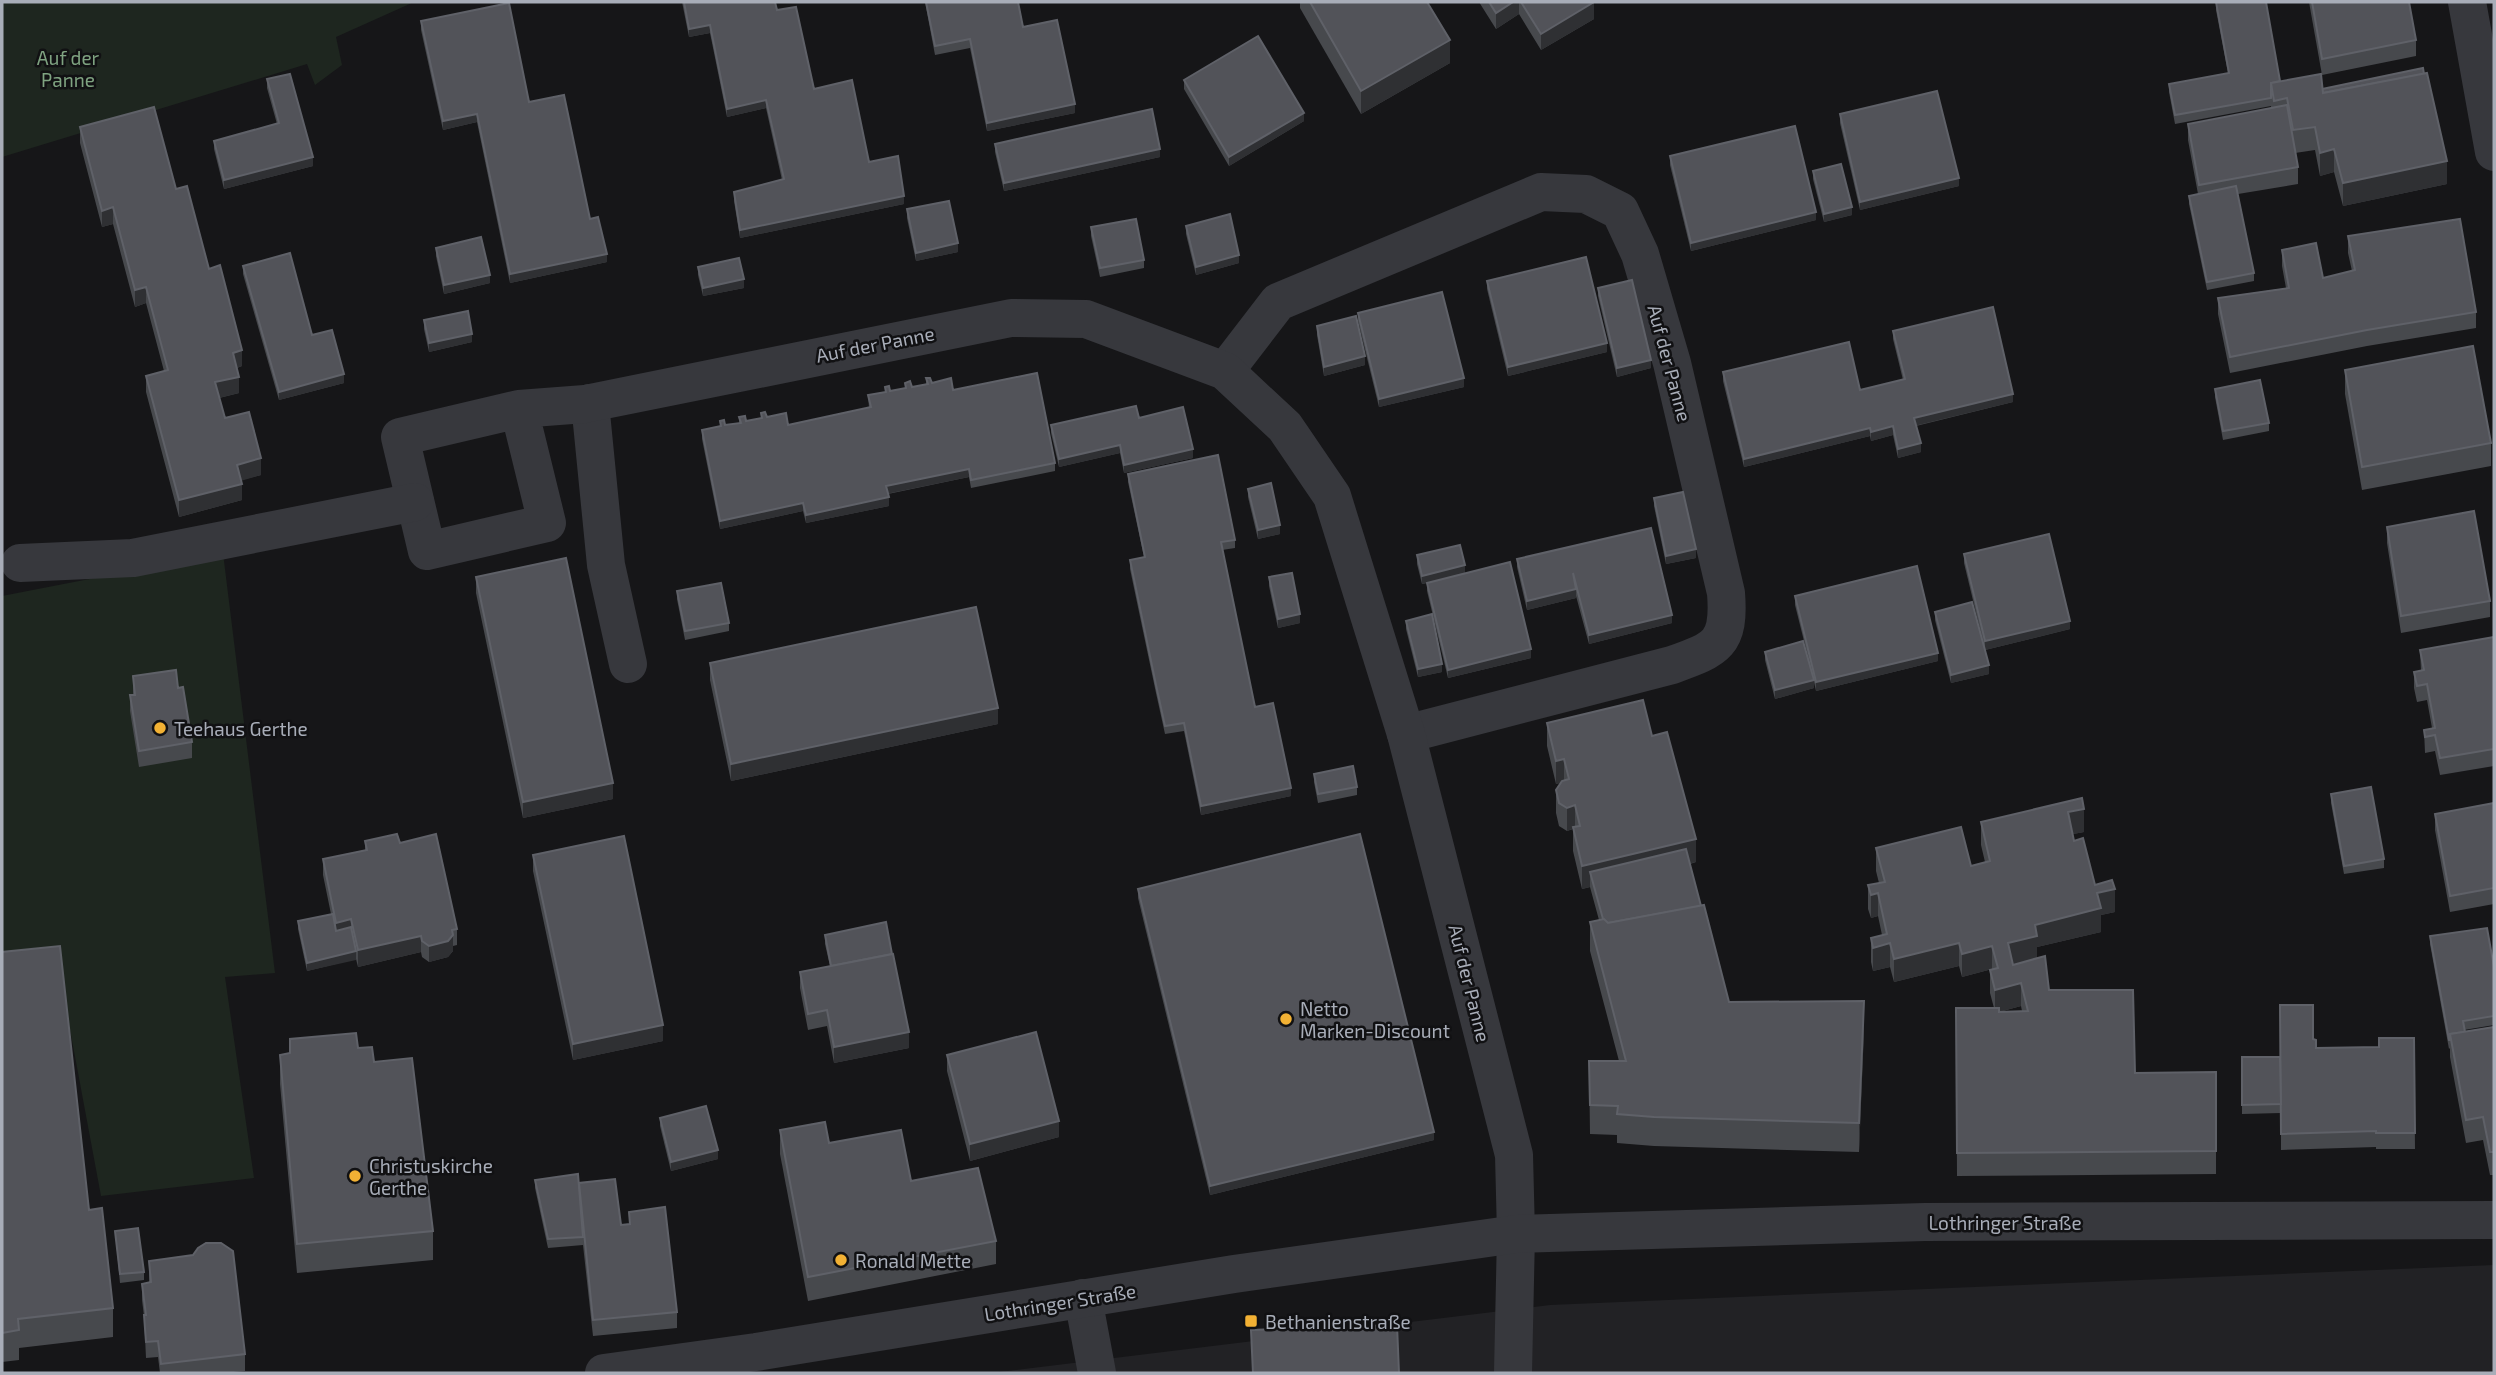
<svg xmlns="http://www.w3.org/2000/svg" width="2496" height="1375" viewBox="0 0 2496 1375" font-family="'Exo 2',sans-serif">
  <rect width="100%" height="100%" fill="#161618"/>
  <!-- built -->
  <path fill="#222225" d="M2494,1265v108h-1503l559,-68z"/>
  <!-- green -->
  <g fill="#1e261f">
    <path d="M2,2h412l-78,35 6,28 -27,20 -8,-21 -305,93z"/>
    <path d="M223,553l52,420 -50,4 29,201 -153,18 -41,-220 -58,5v-385z"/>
  </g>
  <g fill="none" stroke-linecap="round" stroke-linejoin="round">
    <!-- minor -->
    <g stroke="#37383d" stroke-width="38">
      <path d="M2467,2l27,150"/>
      <path d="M1225,371l53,-69 263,-110 45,2 34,17 20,43 32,109 54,230c4,51 -9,56 -54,72l-266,69"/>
      <path d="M590,403l16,162 22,99"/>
      <path d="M519,409l28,114 -120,28 -27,-114 119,-28 66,-5 426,-86 75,1 139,52 60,56 47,69 74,238 108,421 2,79 -3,139"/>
      <path d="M20,563l113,-5 282,-56"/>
      <path d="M1083,1298l14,75"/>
      <path d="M604,1373l152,-21 478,-78 282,-40 409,-12 569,-2"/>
    </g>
  </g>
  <!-- wall -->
  <g fill="#47494d" fill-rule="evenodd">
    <path d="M682,2h93l2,8 37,79 55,73 35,42 -164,34 -6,-37v-9l48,-12 -16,-72 -39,9 -17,-84 -21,4z"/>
    <path d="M925,2h93l5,25 52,86 -88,18 -17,-83 -35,7z"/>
    <path d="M1300,2h127l23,61 -89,51 -61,-106z"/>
    <path d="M1479,2h115v17l-53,31 -22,-36 -23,15z"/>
    <path d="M2216,2l64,79 42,8 125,95 -104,22 -9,-34 -14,4 -5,-26 -20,3 3,14v17l-60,10 16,79v8l-47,9 -18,-86v-8l9,-2 -10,-54v-16l83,-16v-2l-96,18 -6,-32v-8l59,-11 -12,-63z"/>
    <path d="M2309,2h100l7,38v16l-94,19z"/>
    <path d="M421,21l108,81 61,117 17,43 -97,21 -33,-161 -34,8 -22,-100z"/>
    <path d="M267,79l46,87 -89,23 -10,-40v-8l63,-17 -10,-36z"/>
    <path d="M1184,80l120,41 -75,45 -45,-77z"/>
    <path d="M1840,114l119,72 -99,24 -20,-87z"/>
    <path d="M80,127l96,62 33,80 33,97 -5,2 2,25 -20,5 6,20 36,57 -20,5 1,20 -63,17 -33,-125v-16l18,-5 -18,-68 -11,4 -22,-83 -11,3 -22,-84z"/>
    <path d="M995,144l165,13 -156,34 -9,-39z"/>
    <path d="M1670,156l146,64 -125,31 -21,-86z"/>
    <path d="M1813,171l39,44 -28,7 -11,-43z"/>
    <path d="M907,209l51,43 -42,9 -9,-43z"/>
    <path d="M1186,226l53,37 -43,12 -10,-41z"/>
    <path d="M1091,227l53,33v8l-44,9 -9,-41z"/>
    <path d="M2348,236l128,76v16l-109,18 -137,27 -12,-59v-16l68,-10 -4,-22v-16l41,28 29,-7 -4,-18z"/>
    <path d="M436,248l54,35 -46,11 -8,-38z"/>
    <path d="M243,266l69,69 32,48 -65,17 -36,-126z"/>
    <path d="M698,267l46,21 -41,8 -5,-21z"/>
    <path d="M1487,281l120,71 -99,24 -21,-87z"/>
    <path d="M1598,288l53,80 -34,9 -19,-81z"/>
    <path d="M1358,313l106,74 -85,20 -21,-86z"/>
    <path d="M424,320l48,22 -43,10 -5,-23z"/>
    <path d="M1317,326l48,39 -41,11 -7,-41z"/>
    <path d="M1893,331l120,71 -97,24 5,26 -23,6 -5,-23 -22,6 -1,-5 -126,31 -21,-86v-9l137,18 43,-10 -10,-41z"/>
    <path d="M2345,370l146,73v23l-129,24 -17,-96z"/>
    <path d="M926,378l6,5 21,7 102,73v8l-84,17 -2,-11 -81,17 1,12 -83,17 -3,-12 -83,18 -18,-90v-9l18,-4v-5l5,4 14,-2v-6l7,4 15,-3v-5l6,4 21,8 81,-17 -1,-13 17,-3v-5l5,4 15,-3v-5l7,4 14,-3z"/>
    <path d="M2215,389l54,34v8l-46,9 -8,-43z"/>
    <path d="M1139,418l54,40 -69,15 -4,-20 -61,14 -8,-34v-8z"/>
    <path d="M1128,474l107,66v8l-13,2 33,157 36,89 -90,19 -17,-84 -19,3 -9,-41 -26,-124v-9l14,-3 -16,-75z"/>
    <path d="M1248,489l32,45 -22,5 -10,-42z"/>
    <path d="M1654,498l42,60 -30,6 -12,-58z"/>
    <path d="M2387,527l103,74v16l-89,16 -14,-90z"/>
    <path d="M1964,554l106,75 -85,21 -21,-87z"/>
    <path d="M1417,555l48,18 66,85 -83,20 -21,-87v-8l-5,1 -5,-20z"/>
    <path d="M1517,559l155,64 -83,21 -13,-48v2l-49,12 -10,-43z"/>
    <path d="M476,577l137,222 -90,19 -47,-225z"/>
    <path d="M1269,577l31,46 -22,5 -9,-42z"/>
    <path d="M677,591l52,32v8l-44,9 -8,-41z"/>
    <path d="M1795,596l143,65 -122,30 -2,-9v6l-39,11 -10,-39v-8l43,5 -13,-52z"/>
    <path d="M1935,612l54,62 -38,9 -16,-63z"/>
    <path d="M1406,621l36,51 -24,5 -12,-48z"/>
    <path d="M2494,637v129l-54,9 -5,-24 -10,2 -1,-23 8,-2 -5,-28 -10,2 -3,-14v-16l7,-1 -1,-21z"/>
    <path d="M710,663l288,61 -267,57 -21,-101z"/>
    <path d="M133,676l45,12 14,54v16l-53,9 -9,-56v-16h3z"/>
    <path d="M1547,723l105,13 44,126 -6,2 11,42 28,96 135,28 -5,122 -205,-6 -37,-3v-8l-27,-1 -1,-73h30l-29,-110v-29l9,-2 -9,-33 -8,2 -9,-38v-22l-6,2 -8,-5 -3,-13v-23l4,-7 -4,1 -9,-38z"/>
    <path d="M1314,774l43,13v8l-39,8 -4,-21z"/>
    <path d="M2331,794l53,65v9l-40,6 -13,-71z"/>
    <path d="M2494,803v101l-44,8 -15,-82v-16z"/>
    <path d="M1981,822l103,10 -11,2 1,7 21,44 20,27 -14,3v17l-64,15v11l12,32 86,83 81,-1v102l-259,2 -1,-168h38l-4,-15v-23l2,-1 -30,8 -3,-11 -65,16 -4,-15 -17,4 -2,-9v-24l11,-3 -4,-19 -7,2 -3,-9v-24l11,-2 -3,-12v-23l95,18 14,-4 -4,-17zM2021,1006l1,5 -23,1z"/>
    <path d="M365,841l35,2 57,86v16l-4,1v5l-5,6 -19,5 -7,-5 -1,-5 -63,15 -2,-8 -49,12 -9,-42v-8l33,-7 -8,-39v-16l42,-9z"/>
    <path d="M533,855l130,186 -90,19 -40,-189z"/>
    <path d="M1138,889l296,251 -224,55 -72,-297z"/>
    <path d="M825,935l84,113 -75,15 -7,-37 -19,4 -8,-42v-16l30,-6 -5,-22z"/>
    <path d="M2430,936l64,31v58l-30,5 1,2 29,-5v148h-4l-7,-35 -17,3 -16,-86v-9l-1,1 -19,-105z"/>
    <path d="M2,952l87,258 24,98v29l-94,11v12l-17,2z"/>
    <path d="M2414,1038l1,111h-39v-2l-95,3v-43v6l-39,1v-57h38l36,-9 63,-1z"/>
    <path d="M358,1048l16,14 59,169v29l-136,13 -17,-189v-29z"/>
    <path d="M947,1055l112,82 -89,24 -23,-90z"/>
    <path d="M660,1118l58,41 -47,12 -11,-45z"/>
    <path d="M780,1130l49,13 82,38 85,60v23l-188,37 -28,-147z"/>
    <path d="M535,1180l44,3 42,42 8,-1v-12l48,100v16l-84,8 -10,-91 -35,3 -13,-60z"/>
    <path d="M115,1231l29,41v8l-24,3z"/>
    <path d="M149,1261l96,93v17l-23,2h-62l-2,-16 -12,1 -2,-42 -2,-16v-16l7,-2z"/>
  </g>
  <!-- shaded-wall -->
  <g fill="#2f3033">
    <path d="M1513,2h6v12l-23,15v-16z"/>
    <path d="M1594,2v17l-53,31v-16z"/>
    <path d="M710,25v8l-21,4v-8z"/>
    <path d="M1450,40v23l-89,51v-23z"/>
    <path d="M766,100v8l-39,9v-8z"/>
    <path d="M1075,104v9l-88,18v-8z"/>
    <path d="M1304,113v8l-75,45v-9z"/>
    <path d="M477,114v8l-34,8v-9z"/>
    <path d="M1160,149v8l-156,34v-8z"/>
    <path d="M2334,149v23l-14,4v-23z"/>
    <path d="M313,157v9l-89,23v-9z"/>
    <path d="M2447,161v23l-104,22v-23z"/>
    <path d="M1959,178v8l-99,24v-8z"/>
    <path d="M904,196v8l-164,34v-8z"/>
    <path d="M113,207v17l-11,3v-16z"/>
    <path d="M1852,207v8l-28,7v-8z"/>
    <path d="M1816,212v8l-125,31v-8z"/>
    <path d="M958,243v9l-42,9v-8z"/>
    <path d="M607,254v8l-97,21v-9z"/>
    <path d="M1239,255v8l-43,12v-8z"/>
    <path d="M490,275v8l-46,11v-9z"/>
    <path d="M744,279v9l-41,8v-8z"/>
    <path d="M146,287v16l-11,4v-17z"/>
    <path d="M472,334v8l-43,10v-9z"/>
    <path d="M1607,343v9l-99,24v-9z"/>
    <path d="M242,350v16l-9,3v-16z"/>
    <path d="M1365,356v9l-41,11v-9z"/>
    <path d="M1651,360v8l-34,9v-9z"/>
    <path d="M344,374v9l-65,17v-8z"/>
    <path d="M239,377v16l-24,6v-17z"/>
    <path d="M1464,378v9l-85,20v-8z"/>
    <path d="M2013,394v8l-99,24v-8z"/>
    <path d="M1893,426v9l-22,6v-9z"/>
    <path d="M1870,428v8l-126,31v-8z"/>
    <path d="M1921,443v9l-23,6v-9z"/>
    <path d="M1120,445v8l-61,14v-8z"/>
    <path d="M1193,449v9l-69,15v-8z"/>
    <path d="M261,458v17l-24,7v-17z"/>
    <path d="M969,469v8l-83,17v-8z"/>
    <path d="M242,484v16l-63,17v-17z"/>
    <path d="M889,497v9l-83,17v-8z"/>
    <path d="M803,503v8l-83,18v-8z"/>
    <path d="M1280,525v9l-22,5v-9z"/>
    <path d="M1696,549v9l-30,6v-8z"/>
    <path d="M1465,565v9l-43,10v-8z"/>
    <path d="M1576,589v9l-49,12v-9z"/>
    <path d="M1300,614v9l-22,5v-9z"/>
    <path d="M1672,615v8l-83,21v-9z"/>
    <path d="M2070,621v8l-85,21v-9z"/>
    <path d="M1531,649v9l-83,20v-8z"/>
    <path d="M1938,653v8l-122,30v-9z"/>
    <path d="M1442,664v8l-24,5v-8z"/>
    <path d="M1989,665v9l-38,9v-8z"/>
    <path d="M1814,680v8l-39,11v-9z"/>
    <path d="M998,708v16l-267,57v-17z"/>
    <path d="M1564,759v23l-8,2v-23z"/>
    <path d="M613,783v16l-90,19v-16z"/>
    <path d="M1291,788v8l-90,19v-9z"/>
    <path d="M1575,805v23l-8,3v-23z"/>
    <path d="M2084,809v23l-16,3v-23z"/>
    <path d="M1696,839v23l-102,24 -4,-14v15l-8,2v-23z"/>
    <path d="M2115,889v23l-14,3v17l-64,15v12l-29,7v-23l27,-18 62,-32z"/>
    <path d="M1878,893v23l-7,2v-23z"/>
    <path d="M351,919v16l-15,4v-16z"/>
    <path d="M453,935v16l-5,6 -19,5v-16z"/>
    <path d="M421,936v16l-63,15v-17z"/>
    <path d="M1890,943v24l-17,4v-23z"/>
    <path d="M1959,943v23l-65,16v-23z"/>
    <path d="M1992,946v23l-30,8v-23z"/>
    <path d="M356,951v9l-49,11v-8z"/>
    <path d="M2021,983v23l-26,7v-23z"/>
    <path d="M1864,1001v29l-5,122v-29z"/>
    <path d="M663,1025v16l-90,19v-16z"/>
    <path d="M909,1032v16l-75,15v-16z"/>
    <path d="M1059,1121v16l-89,24v-17z"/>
    <path d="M1434,1132v8l-224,55v-9z"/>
    <path d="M718,1150v9l-47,12v-9z"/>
  </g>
  <!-- building -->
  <g fill="#525359" stroke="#5f6168" stroke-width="2">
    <path d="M684,2h91l2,8 19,-3 18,82 38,-9 17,82 29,-6 6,40 -164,34 -6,-38 50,-13 -18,-79 -39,9 -17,-84 -21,4z"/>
    <path d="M926,2h92l5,25 34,-7 18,84 -88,19 -17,-84 -35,7z"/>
    <path d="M1310,2h117l23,38 -89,51z"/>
    <path d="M1489,2h24l-17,11z"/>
    <path d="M1521,2h73l-53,32z"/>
    <path d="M2216,2h50l14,79 -9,2v15l-96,17 -6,-31 60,-11z"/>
    <path d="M2312,2h97l7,38 -94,19z"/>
    <path d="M509,3l20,99 35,-7 26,124 8,-2 9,37 -97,20 -33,-160 -34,7 -22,-100z"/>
    <path d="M1258,36l46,77 -75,44 -45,-77z"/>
    <path d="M2423,68l1,6 -101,19 -1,-4z"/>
    <path d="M2427,73l20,88 -104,22 -9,-34 -14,4 -5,-26 -22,3 -6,-32 -13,3 -3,-18 50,-9 2,19z"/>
    <path d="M290,74l23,83 -89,23 -10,-39 65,-18 -12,-44z"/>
    <path d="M1937,91l22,87 -99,24 -20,-88z"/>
    <path d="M2287,105l11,62 -99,18 -11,-61z"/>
    <path d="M154,107l22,82 11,-3 22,83 11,-4 22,85 -9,3 6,24 -24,5 10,36 24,-6 12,46 -24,7 5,19 -63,16 -33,-124 22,-6 -22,-83 -11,3 -22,-83 -11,4 -22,-84z"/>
    <path d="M1152,109l8,40 -156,34 -9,-39z"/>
    <path d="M1795,126l21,86 -125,31 -21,-87z"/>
    <path d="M1841,164l11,43 -28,7 -11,-43z"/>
    <path d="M2236,186l18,87 -47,9 -18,-86z"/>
    <path d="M949,201l9,42 -42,10 -9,-44z"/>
    <path d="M1230,214l9,41 -43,12 -10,-41z"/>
    <path d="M1136,219l8,41 -44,8 -9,-41z"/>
    <path d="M2460,219l16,93 -109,18 -137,27 -12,-59 71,-10 -7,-38 34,-7 7,35 32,-8 -7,-34z"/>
    <path d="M481,237l9,38 -46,10 -8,-37z"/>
    <path d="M290,253l22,82 20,-5 12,44 -65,18 -36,-126z"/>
    <path d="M1586,257l21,86 -99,24 -21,-86z"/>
    <path d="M739,258l5,21 -41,9 -5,-21z"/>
    <path d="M1632,280l19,80 -34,8 -19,-80z"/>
    <path d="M1442,292l22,86 -85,21 -21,-86z"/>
    <path d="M1993,307l20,87 -99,24 7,25 -23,6 -5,-23 -22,6 -1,-4 -126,31 -21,-87 126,-30 11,48 45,-11 -12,-48z"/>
    <path d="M468,311l4,23 -43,9 -5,-23z"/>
    <path d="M1356,316l9,40 -41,11 -7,-41z"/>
    <path d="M2473,346l18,97 -129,24 -17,-97z"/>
    <path d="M1037,373l18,90 -84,17 -2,-11 -83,17 3,11 -83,18 -3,-12 -83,18 -18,-91 19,-4 -1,-5 4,-1 1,5 16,-2 -2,-6 6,-1 1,5 16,-3 -1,-5 4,-1 2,5 19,-4 2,12 83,-18 -3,-12 18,-3 -1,-5 4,-1 1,5 16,-3 -1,-5 5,-2 2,6 16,-3 -2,-6h4l2,5 19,-5 2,12z"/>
    <path d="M2260,380l9,43 -46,8 -8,-42z"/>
    <path d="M1136,406l3,12 44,-11 10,42 -69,16 -4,-20 -61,14 -8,-34z"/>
    <path d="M1218,455l17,85 -14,2 34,165 18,-4 18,85 -90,18 -17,-83 -19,3 -9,-41 -26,-125 15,-3 -17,-83z"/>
    <path d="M1271,483l9,42 -22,5 -10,-41z"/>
    <path d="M1683,492l13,57 -30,7 -12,-58z"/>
    <path d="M2474,511l16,90 -89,15 -14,-89z"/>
    <path d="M1651,528l21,87 -83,20 -16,-62 3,16 -49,12 -10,-42z"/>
    <path d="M2049,534l21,87 -85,20 -21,-87z"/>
    <path d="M1460,545l5,20 -43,11 -5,-21z"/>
    <path d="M566,558l47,225 -90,19 -47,-225z"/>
    <path d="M1510,562l21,87 -83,21 -21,-87z"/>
    <path d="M1917,566l21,87 -122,29 -21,-86z"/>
    <path d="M1292,573l8,41 -22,5 -9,-42z"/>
    <path d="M721,583l8,40 -44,8 -8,-40z"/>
    <path d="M1972,602l17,63 -38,10 -16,-63z"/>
    <path d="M976,607l22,101 -267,56 -21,-101z"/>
    <path d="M1432,614l10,50 -24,5 -12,-48z"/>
    <path d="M2494,637v112l-54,9 -5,-23 -10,2 -1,-7 11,-2 -8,-44 -10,2 -3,-14 10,-2 -4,-20z"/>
    <path d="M1803,641l11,39 -39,10 -10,-38z"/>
    <path d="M176,670l2,18 5,-1 9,55 -53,9 -9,-56h5l-2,-19z"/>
    <path d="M1643,700l9,36 15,-4 29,107 -114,27 -9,-39 7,-1 -5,-21 -8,3 -8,-5 -3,-13 6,-9 7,-2 -5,-20 -8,2 -9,-38z"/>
    <path d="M1353,766l4,21 -39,7 -4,-20z"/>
    <path d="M2371,787l13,72 -40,7 -13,-72z"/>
    <path d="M2082,798l2,11 -16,3 6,29 9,-3 12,47 17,-5 3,9 -18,4 4,15 -66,17 2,11 -29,7 5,22 32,-9 4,34h84l2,83 81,-1v79l-259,2 -1,-145h43v4l29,-1 -7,-28 -26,7 -5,-20 8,-2 -6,-22 -30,8 -3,-11 -65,16 -4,-16 -17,5 -2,-10 16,-4 -9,-41 -7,2 -3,-10 17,-3 -9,-34 85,-21 10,39 19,-5 -9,-39z"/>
    <path d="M2494,803v85l-44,8 -15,-82z"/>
    <path d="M397,834l3,9 36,-9 21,95 -5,1 1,5 -5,6 -19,5 -7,-5 -1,-5 -63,14 -7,-31 -15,4 -13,-64 44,-9 -2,-9z"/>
    <path d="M1360,834l74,298 -224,54 -72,-297z"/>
    <path d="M624,836l39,189 -90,19 -40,-189z"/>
    <path d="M1686,849l15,57 -93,17 -5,-4 -13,-47z"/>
    <path d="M1704,905l25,97 135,-1 -5,122 -205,-6 -37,-3 1,-8 -28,-1 -1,-44h37l-36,-139 14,-3 4,4z"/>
    <path d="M333,914l3,17 15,-4 5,24 -49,12 -9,-42z"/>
    <path d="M886,922l6,32 -61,12 -6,-31z"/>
    <path d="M2487,928l7,39v49l-31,5 2,11 -15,2v6h-1l-19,-104z"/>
    <path d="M60,946l29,264 13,-2 11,100 -95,11 1,11 -17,3v-381z"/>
    <path d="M893,954l16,78 -75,15 -7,-37 -19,4 -8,-42z"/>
    <path d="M2280,1005h33v34l3,1v8l63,-1v-9h35l1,95h-39v-2l-95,3z"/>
    <path d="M2494,1027v125h-4l-7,-35 -17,3 -16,-86z"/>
    <path d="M1036,1032l23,89 -89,23 -23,-89z"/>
    <path d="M356,1033l2,15 14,-1 2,15 38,-4 21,173 -136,13 -17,-189 10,-2v-14z"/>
    <path d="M2242,1057h38l1,47 -39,1z"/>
    <path d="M706,1106l12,44 -47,12 -11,-44z"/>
    <path d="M825,1122l4,21 72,-13 10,51 67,-13 18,73 -188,36 -28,-147z"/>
    <path d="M578,1174l5,63 -35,2 -13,-59z"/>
    <path d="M615,1179l6,46 9,-1 -1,-12 36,-5 12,105 -84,8 -14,-137z"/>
    <path d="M138,1228l6,44 -24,2 -5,-43z"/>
    <path d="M206,1243h15l12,8 12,103 -84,10 -3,-23 -12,1 -2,-27h2l-4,-31 9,-2 -2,-21 44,-6 5,-7z"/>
    <path d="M1397,1325l2,48h-146l-2,-43z"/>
  </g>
  <!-- markers -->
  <g fill="#f2b134" stroke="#111113" stroke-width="2.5">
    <circle cx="160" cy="728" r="7"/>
    <circle cx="1286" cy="1019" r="7"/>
    <circle cx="355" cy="1176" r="7"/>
    <circle cx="841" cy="1260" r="7"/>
    <rect x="1244" y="1314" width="14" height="14" rx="3.5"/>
  </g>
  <g text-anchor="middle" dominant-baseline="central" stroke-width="5" stroke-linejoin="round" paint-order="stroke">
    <!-- park labels -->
    <g font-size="19" fill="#7fa381" stroke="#111113">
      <text x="68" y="57">Auf der<tspan x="68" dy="22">Panne</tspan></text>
    </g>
    <!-- street labels -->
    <g font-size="19" fill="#a8adb8" stroke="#111113">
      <text transform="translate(875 344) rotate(-11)">Auf der Panne</text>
      <text transform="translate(1670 363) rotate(75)">Auf der Panne</text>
      <text transform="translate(1470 983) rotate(76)">Auf der Panne</text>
      <text x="2005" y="1222">Lothringer Straße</text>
      <text transform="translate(1060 1302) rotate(-9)">Lothringer Straße</text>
    </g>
    <!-- poi labels -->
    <g font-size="19" fill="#a8adb8" stroke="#111113" text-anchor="start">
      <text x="174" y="728">Teehaus Gerthe</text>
      <text x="1300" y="1008">Netto<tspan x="1300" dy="22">Marken-Discount</tspan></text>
      <text x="369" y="1165">Christuskirche<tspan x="369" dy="22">Gerthe</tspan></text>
      <text x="855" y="1260">Ronald Mette</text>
      <text x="1265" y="1321">Bethanienstraße</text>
    </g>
  </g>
  <!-- border -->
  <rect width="2496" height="1375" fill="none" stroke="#a8adb8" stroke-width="7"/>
</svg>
